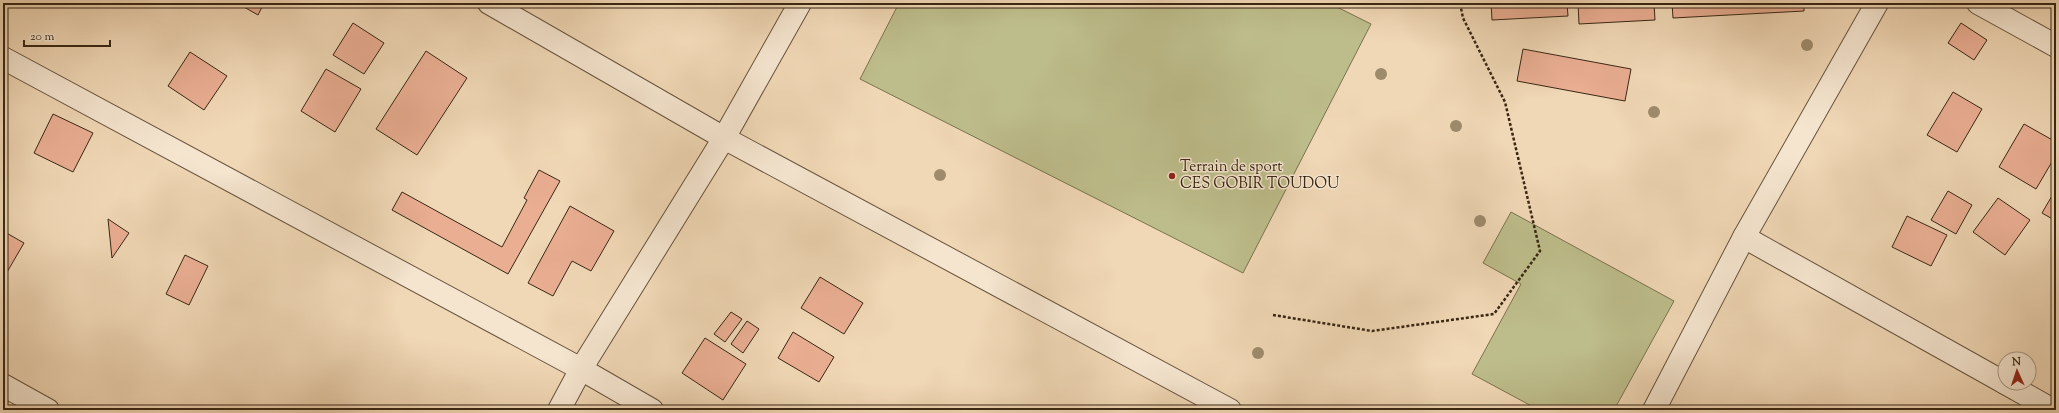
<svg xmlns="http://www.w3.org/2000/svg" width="2059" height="413" viewBox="0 0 2059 413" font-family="'Sorts Mill Goudy',serif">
  <rect width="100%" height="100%" fill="#f0d7b5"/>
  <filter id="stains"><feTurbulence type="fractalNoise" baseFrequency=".005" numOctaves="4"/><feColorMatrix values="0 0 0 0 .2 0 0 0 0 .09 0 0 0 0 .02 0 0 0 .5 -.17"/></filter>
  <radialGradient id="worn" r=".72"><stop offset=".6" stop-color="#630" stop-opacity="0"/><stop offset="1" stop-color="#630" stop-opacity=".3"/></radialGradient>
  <!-- green -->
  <g fill="#bdbd8b" stroke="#7b724f">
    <path d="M899,3h430l42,21 -128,249 -383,-194z"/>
    <path d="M1511,212l163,89 -60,109h-75l-67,-36 49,-90 -38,-21z"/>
  </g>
  <!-- building -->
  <g fill="#eaae93" stroke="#392713">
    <path d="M247,3h17l-6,12 -14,-8z"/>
    <path d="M1491,3h76l1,13 -76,4z"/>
    <path d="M1578,3h76l1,17 -76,4z"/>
    <path d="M1672,3h132v8l-131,7z"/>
    <path d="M353,23l31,20 -20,31 -31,-19z"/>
    <path d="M1961,23l26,17 -13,20 -26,-17z"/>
    <path d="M1523,49l108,20 -6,32 -108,-20z"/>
    <path d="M426,51l41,27 -50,77 -41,-26z"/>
    <path d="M190,52l37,24 -23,34 -36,-24z"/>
    <path d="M326,69l35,20 -26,43 -34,-21z"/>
    <path d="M1953,92l29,17 -25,43 -30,-17z"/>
    <path d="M53,114l40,19 -20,39 -39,-19z"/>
    <path d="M2024,124l32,18v13l-20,34 -37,-22z"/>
    <path d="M539,170l21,11 -52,93 -116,-64 10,-18 100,55 25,-47 -3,-2z"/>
    <path d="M2056,189v32l-14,-8z"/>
    <path d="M1948,191l24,14 -16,29 -25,-14z"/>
    <path d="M1998,198l32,22 -25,35 -32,-23z"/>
    <path d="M570,206l44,25 -23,40 -19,-10 -19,35 -25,-13z"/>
    <path d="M1907,216l40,19 -16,31 -39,-19z"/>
    <path d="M108,219l21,14 -17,25z"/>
    <path d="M3,231l21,12 -21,36z"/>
    <path d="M185,255l23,11 -19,39 -23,-11z"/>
    <path d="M820,277l43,26 -19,31 -43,-26z"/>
    <path d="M731,312l11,7 -17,23 -11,-8z"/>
    <path d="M747,321l12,8 -16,24 -12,-9z"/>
    <path d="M793,332l41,25 -15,25 -41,-24z"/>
    <path d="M705,338l41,26 -23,36 -41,-27z"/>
  </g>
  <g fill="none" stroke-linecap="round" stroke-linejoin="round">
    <!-- minor casing -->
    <g stroke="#67533c" stroke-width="24">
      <g id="minor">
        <path d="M489,3l235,135 506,272"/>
        <path d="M1978,3l78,43"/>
        <path d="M3,58l578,311 71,41"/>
        <path d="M1744,237l261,146"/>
        <path d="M2005,383l48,27"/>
        <path d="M3,385l45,25"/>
        <path d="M559,410l22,-41 143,-231 76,-135"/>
        <path d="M1654,410l90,-173 133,-234"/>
      </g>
    </g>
    <!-- path -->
    <path stroke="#392713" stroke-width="2.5" stroke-dasharray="3 2" stroke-linecap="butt" d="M1273,315l99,16 122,-17 46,-63 -35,-149 -42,-84 -3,-15"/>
    <!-- minor -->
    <use href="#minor" stroke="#f5e5cf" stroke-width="22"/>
  </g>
  <!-- trees -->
  <g fill="#9e8b6c">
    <circle cx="1807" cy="45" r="6"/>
    <circle cx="1381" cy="74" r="6"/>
    <circle cx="1654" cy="112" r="6"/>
    <circle cx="1456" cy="126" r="6"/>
    <circle cx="940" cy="175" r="6"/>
    <circle cx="1480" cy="221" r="6"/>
    <circle cx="1258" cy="353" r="6"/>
  </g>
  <!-- markers -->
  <circle fill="#8f2418" stroke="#f5e5cf" stroke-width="1.5" cx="1172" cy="176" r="4"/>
  <g text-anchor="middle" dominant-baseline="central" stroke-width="3" stroke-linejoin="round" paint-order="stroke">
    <!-- poi labels -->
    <g font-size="15" fill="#392713" stroke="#f5e5cf" text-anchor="start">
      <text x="1180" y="167">Terrain de sport<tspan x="1180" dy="17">CES GOBIR TOUDOU</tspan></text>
    </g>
  </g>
  <!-- margin -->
  <rect width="2059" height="413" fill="none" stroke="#f0d7b5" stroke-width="16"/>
  <rect x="4" y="4" width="2051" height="405" fill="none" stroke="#392713" stroke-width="2"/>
  <rect x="8" y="8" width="2043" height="397" fill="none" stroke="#392713"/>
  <!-- north arrow -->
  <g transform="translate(2017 371) rotate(357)"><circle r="19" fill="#f5e5cf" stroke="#aa9984"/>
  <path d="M0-3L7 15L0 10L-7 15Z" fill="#8f2418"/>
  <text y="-6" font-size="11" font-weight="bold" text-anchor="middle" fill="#392713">N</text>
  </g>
  <!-- scale -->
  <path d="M24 40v6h86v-6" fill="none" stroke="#392713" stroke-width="2"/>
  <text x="30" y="40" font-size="12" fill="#392713" stroke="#f5e5cf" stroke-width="3" paint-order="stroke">20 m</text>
  <rect width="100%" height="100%" filter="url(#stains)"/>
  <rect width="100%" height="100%" fill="url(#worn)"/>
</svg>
